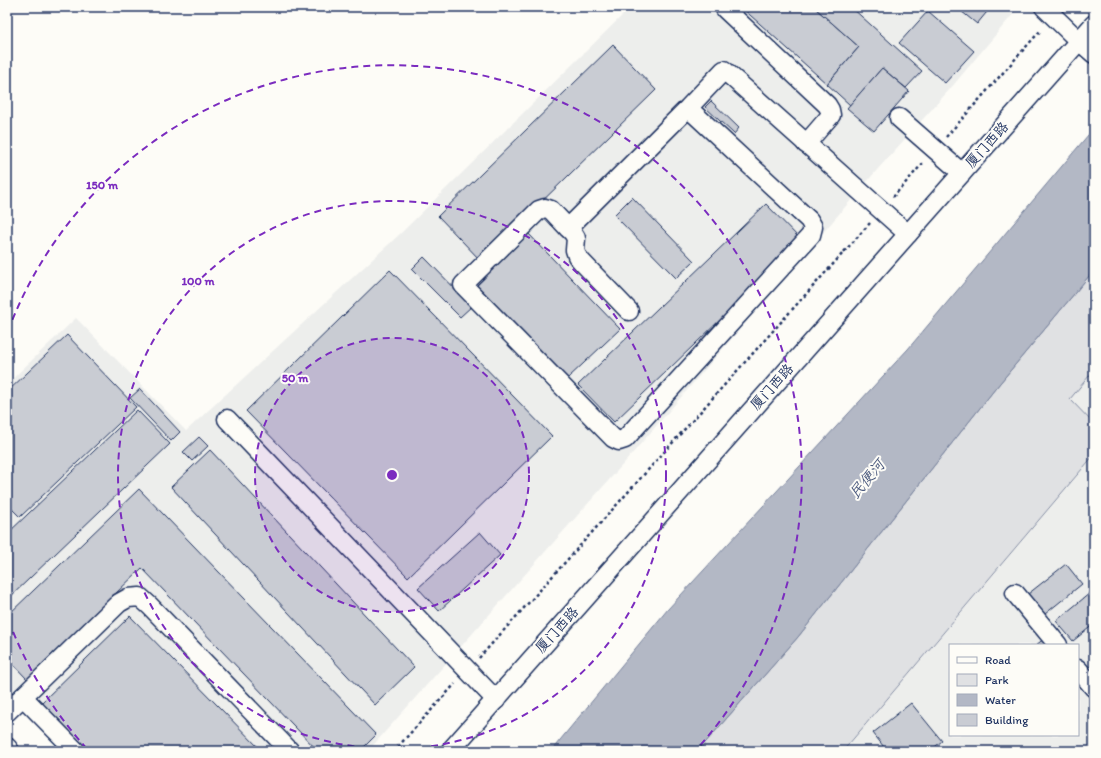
<svg xmlns="http://www.w3.org/2000/svg" width="1101" height="758" viewBox="0 0 1101 758" font-family="Itim,'LXGW WenKai TC',sans-serif">
  <rect width="100%" height="100%" fill="#fdfcf7"/>
  <filter id="ink" filterUnits="userSpaceOnUse"><feTurbulence type="fractalNoise" baseFrequency=".025" numOctaves="2"/><feDisplacementMap in="SourceGraphic" scale="8" xChannelSelector="R" yChannelSelector="G"/><feConvolveMatrix kernelMatrix="1 2 1 2 8 2 1 2 1" color-interpolation-filters="sRGB"/></filter>
  <g filter="url(#ink)">
    <!-- built -->
    <g fill="#edeeec" fill-rule="evenodd">
      <path d="M631,7h388l-69,82 -73,81 -252,292 -257,289h-299l-62,-65v-302l69,-66 110,113 215,-198z"/>
      <path d="M1094,370v54l-24,-25z"/>
      <path d="M1094,456v295h-250l224,-264zM950,645h128v90h-128z"/>
    </g>
    <!-- green -->
    <path fill="#e0e1e3" stroke="#7e88a0" d="M1094,270v100l-24,29 24,25v31l-251,296h-145l100,-114 197,-248z"/>
    <!-- water -->
    <path fill="#b3b8c5" stroke="#76819c" d="M1094,128v142l-99,119 -197,248 -100,114h-147l117,-142 240,-260z"/>
    <!-- building -->
    <g fill="#c9ccd3" stroke="#1b2f5e">
      <path d="M741,7h73l45,40 -32,37z"/>
      <path d="M814,7h37l71,64 -16,17 -24,-20 -32,37 -23,-21 32,-37z"/>
      <path d="M956,7h35l-14,17z"/>
      <path d="M928,11l46,40 -29,32 -46,-40z"/>
      <path d="M613,45l43,45 -175,171 -43,-45z"/>
      <path d="M882,68l27,23 -35,40 -27,-23z"/>
      <path d="M711,101l28,27 -5,6 -29,-27z"/>
      <path d="M632,197l62,64 -18,17 -62,-63z"/>
      <path d="M766,204l36,37 -188,181 -36,-37z"/>
      <path d="M527,232l93,97 -53,50 -93,-97z"/>
      <path d="M424,257l48,49 -12,11 -48,-48z"/>
      <path d="M390,270l162,166 -144,141 -162,-166z"/>
      <path d="M67,335l69,72 -116,110 -13,-13v-112z"/>
      <path d="M140,389l40,43 -9,9 -41,-43z"/>
      <path d="M137,410l33,34 -163,156v-66z"/>
      <path d="M199,437l9,9 -16,15 -9,-9z"/>
      <path d="M210,450l204,217 -39,38 -204,-218z"/>
      <path d="M139,489l237,246 -16,16h-42l-176,-183 -115,111 -20,-21v-42z"/>
      <path d="M480,532l20,23 -61,56 -21,-23z"/>
      <path d="M1066,564l16,20 -37,30 -17,-20z"/>
      <path d="M1090,593l4,5v26l-21,17 -17,-20z"/>
      <path d="M130,616l132,135h-173l-48,-48z"/>
      <path d="M1044,639l5,6h-13z"/>
      <path d="M911,703l31,38 -12,10h-43l-14,-18z"/>
    </g>
    <g fill="none" stroke-linecap="round" stroke-linejoin="round">
      <!-- minor casing -->
      <g stroke="#1b2f5e" stroke-width="21">
        <g id="minor">
          <path d="M1044,7l35,34 15,13"/>
          <path d="M725,9l102,96 3,5 1,5 -25,29"/>
          <path d="M688,108l121,112 4,7 -2,8 -178,195 -8,9 -6,2 -6,-3 -150,-153 76,-75 6,-2 6,2 17,18 120,-120 36,-38 184,164"/>
          <path d="M899,118l63,55"/>
          <path d="M568,228l5,5 3,5 -1,12 2,6 5,6 47,49"/>
          <path d="M227,419l269,281"/>
          <path d="M1015,593l43,52"/>
          <path d="M1078,669l16,19"/>
          <path d="M23,697l53,54"/>
          <path d="M7,712l112,-109 9,-5 12,-1 10,9 140,145"/>
          <path d="M7,747l3,4"/>
          <path d="M450,751l644,-727"/>
        </g>
      </g>
      <!-- path -->
      <g stroke="#1b2f5e" stroke-width="2.5" stroke-dasharray="3 3" stroke-linecap="butt">
        <path d="M946,137l95,-107"/>
        <path d="M893,197l30,-34"/>
        <path d="M479,658l391,-435"/>
        <path d="M394,751l61,-67"/>
      </g>
      <!-- minor -->
      <use href="#minor" stroke="#fdfcf7" stroke-width="18"/>
    </g>
  </g>
  <!-- distance rings -->
  <circle cx="392" cy="475" r="137" fill="#7b2cbf" fill-opacity=".12"/>
  <g fill="none" stroke="#7b2cbf" stroke-width="2" stroke-dasharray="7 5">
    <circle cx="392" cy="475" r="137"/>
    <circle cx="392" cy="475" r="274"/>
    <path d="M87 749A410 410 0 0 1 8 619M8 331A410 410 0 1 1 697 749"/>
  </g>
  <g text-anchor="middle" dominant-baseline="central" stroke-width="4" stroke-linejoin="round" paint-order="stroke">
    <!-- street labels -->
    <g font-size="14" fill="#1b2f5e" stroke="#fdfcf7">
      <text transform="translate(987 145) rotate(-48)">厦门西路</text>
      <text transform="translate(772 387) rotate(-48)">厦门西路</text>
      <text transform="translate(557 630) rotate(-48)">厦门西路</text>
    </g>
    <!-- water labels -->
    <g font-size="15" font-style="italic" fill="#49587d" stroke="#fdfcf7">
      <text transform="translate(867 479) rotate(-50)">民便河</text>
    </g>
  </g>
  <circle cx="392" cy="475" r="6" fill="#7b2cbf" stroke="#fdfcf7" stroke-width="2"/>
  <g font-size="12" text-anchor="middle" font-weight="bold" fill="#7b2cbf" stroke="#fdfcf7" stroke-width="4" stroke-linejoin="round" paint-order="stroke">
    <text x="102" y="189">150 m</text>
    <text x="198" y="285">100 m</text>
    <text x="295" y="382">50 m</text>
  </g>
  <!-- margin -->
  <rect width="1101" height="758" fill="none" stroke="#fdfcf7" stroke-width="24"/>
  <rect x="12" y="12" width="1077" height="734" fill="none" stroke="#1b2f5e" stroke-width="1.5" filter="url(#ink)"/>
  <!-- legend -->
  <rect x="949" y="644" width="130" height="92" fill="#fdfcf7" stroke="#a3aaba"/>
  <rect x="957" y="657" width="20" height="6" fill="#fdfcf7" stroke="#a3aaba"/>
  <text x="985" y="664" font-size="12" fill="#1b2f5e">Road</text>
  <rect x="957" y="674" width="20" height="12" fill="#e0e1e3" stroke="#a3aaba"/>
  <text x="985" y="684" font-size="12" fill="#1b2f5e">Park</text>
  <rect x="957" y="694" width="20" height="12" fill="#b3b8c5" stroke="#a3aaba"/>
  <text x="985" y="704" font-size="12" fill="#1b2f5e">Water</text>
  <rect x="957" y="714" width="20" height="12" fill="#c9ccd3" stroke="#a3aaba"/>
  <text x="985" y="724" font-size="12" fill="#1b2f5e">Building</text>
</svg>
